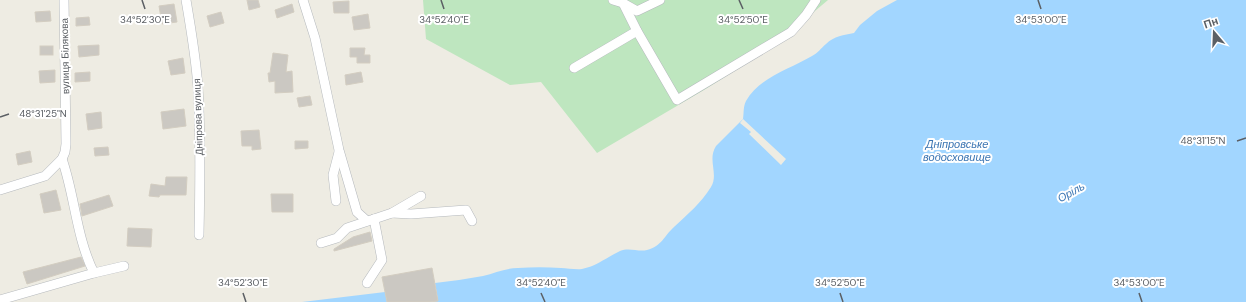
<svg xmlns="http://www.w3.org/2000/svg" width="1246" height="302" viewBox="0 0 1246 302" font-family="'DM Sans',sans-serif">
  <rect width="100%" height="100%" fill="#eeece3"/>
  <!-- green -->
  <path fill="#bee6bf" d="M423,0h405l-58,49 -66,41 -107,63 -56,-71 -31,3 -84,-46z"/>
  <!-- water -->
  <g fill="#a2d6ff">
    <path d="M897,0h349v302h-816l8,-2 -3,-17c16,-2 32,-4 48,-7 12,-3 23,-8 35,-8 14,-1 29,-1 43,0 6,0 15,2 21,1 15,-3 25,-12 38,-18 9,-4 18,1 27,-1 15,-4 17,-14 27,-23 14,-13 27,-24 37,-40 8,-13 -4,-27 5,-41l27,-27c1,-6 0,-12 3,-18 14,-24 44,-32 66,-45 6,-3 9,-8 14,-12 8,-8 18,-9 28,-11l6,-8 17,-14z"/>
    <path d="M385,292l2,10h-85z"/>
  </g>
  <!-- pier -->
  <path fill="#eeece3" d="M743,119l43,40 -5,6 -32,-31 2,-2 -11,-9z"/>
  <!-- building -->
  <g fill="#cbc8c2" stroke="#d3cdc1">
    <path d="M247,0h11l2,7 -11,3z"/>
    <path d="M349,1v12h-15l-1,-11z"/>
    <path d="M174,4l3,18 -15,2 -3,-18z"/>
    <path d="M292,4l2,8 -17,6 -2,-8z"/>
    <path d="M50,11l1,10 -15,1 -1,-10z"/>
    <path d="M221,12l3,11 -14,4 -3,-11z"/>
    <path d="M368,14l2,14 -16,2 -2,-13z"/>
    <path d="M89,17l1,8 -14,1v-8z"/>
    <path d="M99,45v10l-20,2 -1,-11z"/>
    <rect x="40" y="46" width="13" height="9"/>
    <path d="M350,48h15l-1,7h6v8h-13v-6h-7z"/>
    <path d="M273,53l15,2 -2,17 6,-1 1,21 -18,1v-12l-6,1 -1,-9h2z"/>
    <path d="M183,58l2,15 -14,2 -3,-14z"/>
    <path d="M55,70v12l-15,1 -1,-12z"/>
    <path d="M90,72v9l-15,1v-9z"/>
    <path d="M361,72l2,10 -17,3 -1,-10z"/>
    <path d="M310,96l2,9 -13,2 -2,-9z"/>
    <path d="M184,109l2,17 -23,3 -2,-17z"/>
    <path d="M101,112l1,16 -14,2 -2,-16z"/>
    <path d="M259,130l2,19 -9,1v-4h-10l-1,-15z"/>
    <path d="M295,141h13v7l-13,1z"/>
    <path d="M108,147l1,8 -14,1 -1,-8z"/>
    <path d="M30,151l2,11 -14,3 -2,-11z"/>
    <path d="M166,177h21l-1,18h-26l-1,2 -10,-1 2,-12 14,2z"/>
    <path d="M56,190l5,20 -17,3 -4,-19z"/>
    <path d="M271,194h22v18h-21z"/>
    <path d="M109,195l4,11 -31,10 -2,-12z"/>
    <path d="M128,228l24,1 -1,18 -24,-1z"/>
    <path d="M370,232l2,9 -38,10v-2l19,-12z"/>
    <path d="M81,257l4,9 -58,18 -4,-12z"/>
    <path d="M432,268l6,33 -8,1h-43l-5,-25z"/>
  </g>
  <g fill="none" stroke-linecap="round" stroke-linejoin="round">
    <!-- minor casing -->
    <g stroke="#b5b9bd" stroke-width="10">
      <g id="minor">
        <path d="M186,0c5,29 10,58 12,88 3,49 2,98 1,147"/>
        <path d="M303,0l12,38 24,112 18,62 10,9"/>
        <path d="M613,0l10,3 14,8 23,-11"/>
        <path d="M623,3l14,28 40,69 114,-68 15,-17 10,-15"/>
        <path d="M574,68l63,-37"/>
        <path d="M62,159c13,37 14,78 32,114"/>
        <path d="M0,190l45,-14 17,-17 3,-7 1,-8 -2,-144"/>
        <path d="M336,201l-3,-26 6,-23"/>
        <path d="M392,213l19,1 55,-4 6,11"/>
        <path d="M321,243l16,-5 10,-10 45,-15 29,-17"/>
        <path d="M367,283l15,-23 -8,-41"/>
        <path d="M0,300l94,-27 30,-7"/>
      </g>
    </g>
    <!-- minor -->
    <use href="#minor" stroke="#fff" stroke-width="9"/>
  </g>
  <!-- ticks -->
  <path fill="none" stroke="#5b5f64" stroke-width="1.5" d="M142,0l3,9M441,0l3,9M739,0l4,9M1038,0l3,9M0,117l9,-3M1237,141l9,-3M243,293l3,9M541,293l4,9M840,293l3,9M1139,293l3,9"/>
  <g text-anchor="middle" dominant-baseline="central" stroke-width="4" stroke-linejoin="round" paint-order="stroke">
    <!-- street labels -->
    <g font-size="10" fill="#5b5f64" stroke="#fff">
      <text transform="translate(65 56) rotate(-91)">вулиця Білякова</text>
      <text transform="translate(198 117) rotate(-92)">Дніпрова вулиця</text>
    </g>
    <!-- water labels -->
    <g font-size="11" font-style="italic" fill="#3c76b3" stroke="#fff">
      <text x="957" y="144">Дніпровське<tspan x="957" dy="13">водосховище</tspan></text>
      <text transform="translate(1071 192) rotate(-29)">Оріль</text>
    </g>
  </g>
  <g font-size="10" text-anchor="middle" fill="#5b5f64" stroke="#fff" stroke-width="4" stroke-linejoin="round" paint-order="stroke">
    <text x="145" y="23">34°52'30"E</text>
    <text x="444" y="23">34°52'40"E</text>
    <text x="743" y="23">34°52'50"E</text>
    <text x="1041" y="23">34°53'00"E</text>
    <text x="43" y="117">48°31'25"N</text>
    <text x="1203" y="144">48°31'15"N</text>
    <text x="243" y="286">34°52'30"E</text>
    <text x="541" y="286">34°52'40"E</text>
    <text x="840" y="286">34°52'50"E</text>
    <text x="1139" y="286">34°53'00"E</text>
  </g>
  <!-- north arrow -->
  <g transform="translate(1214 32) rotate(341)" stroke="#ffffff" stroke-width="3" paint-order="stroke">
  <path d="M0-3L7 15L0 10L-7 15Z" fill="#5b5f64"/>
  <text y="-6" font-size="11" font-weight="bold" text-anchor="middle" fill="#5b5f64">Пн</text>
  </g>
</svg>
